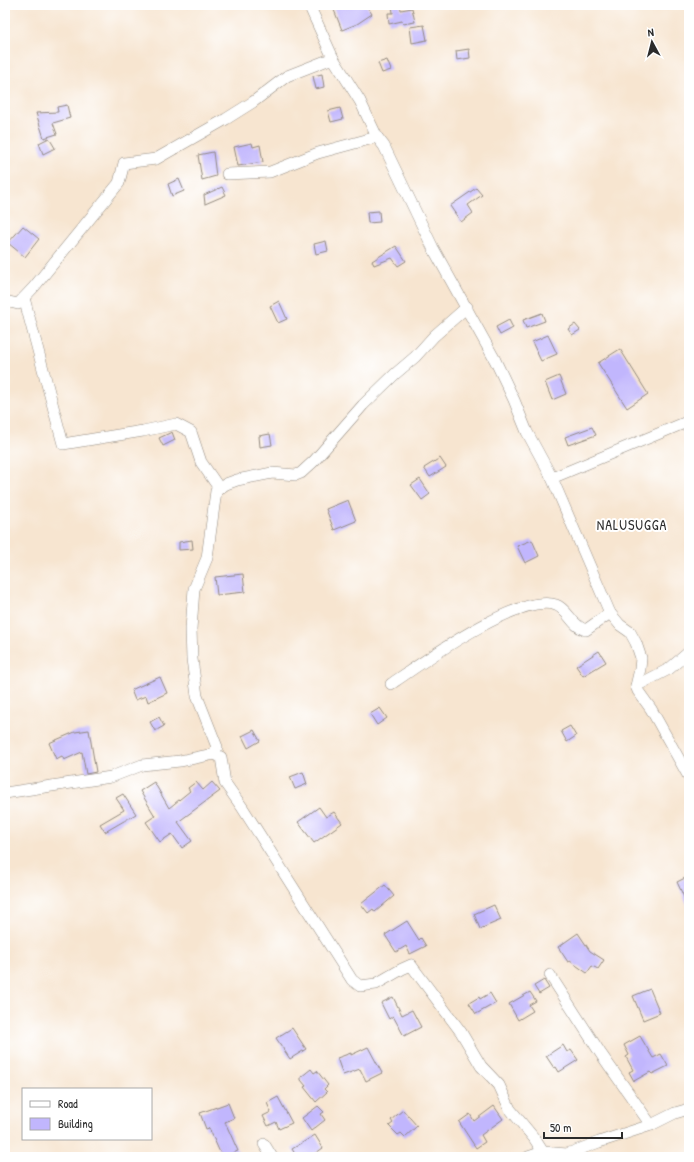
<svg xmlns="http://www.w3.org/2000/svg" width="694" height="1162" viewBox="0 0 694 1162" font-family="'Patrick Hand',sans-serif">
  <rect width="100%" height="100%" fill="#fff"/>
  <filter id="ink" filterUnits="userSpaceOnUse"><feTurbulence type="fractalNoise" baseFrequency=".025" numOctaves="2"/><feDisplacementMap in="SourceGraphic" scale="8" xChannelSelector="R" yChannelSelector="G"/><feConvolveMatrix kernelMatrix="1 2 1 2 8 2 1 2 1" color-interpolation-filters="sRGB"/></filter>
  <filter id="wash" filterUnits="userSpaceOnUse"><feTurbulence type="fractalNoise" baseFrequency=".012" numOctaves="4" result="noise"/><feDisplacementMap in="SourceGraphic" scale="16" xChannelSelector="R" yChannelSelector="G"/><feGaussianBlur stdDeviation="0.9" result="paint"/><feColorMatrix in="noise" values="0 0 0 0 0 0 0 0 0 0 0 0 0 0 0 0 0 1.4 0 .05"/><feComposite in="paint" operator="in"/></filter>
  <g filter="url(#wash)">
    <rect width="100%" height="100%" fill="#f7e5d0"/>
    <g id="blocks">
      <!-- building -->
      <g fill="#c1b6fd">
        <path d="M332,5h34l6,9 -15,10 -15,6z"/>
        <path d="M392,5h8l1,5 11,-2 3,14 -12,2 -1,-3 -13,3 -1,-11h5z"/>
        <path d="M424,25l3,15 -15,3 -2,-16z"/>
        <path d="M469,49l1,9 -13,2 -1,-9z"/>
        <path d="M387,60l4,10 -9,3 -4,-10z"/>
        <path d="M322,74l2,13 -8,2 -3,-13z"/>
        <path d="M67,105l3,13 -17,5 4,11 -13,4 -8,-25 22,-1 -1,-5z"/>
        <path d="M340,108l3,11 -12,3 -3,-11z"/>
        <path d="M49,138l6,10 -12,6 -4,-11z"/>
        <path d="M252,143l1,4 7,-2 3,17 -25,4 -4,-19z"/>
        <path d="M213,152l3,24 -14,4 -4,-25z"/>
        <path d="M179,179l5,12 -12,5 -4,-12z"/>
        <path d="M222,187l4,8 -21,9 -1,-9z"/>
        <path d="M476,188l6,7 -14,10 5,8 -12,9 -11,-16z"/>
        <path d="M379,211l1,11 -12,1 -1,-11z"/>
        <path d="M23,226l16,13 -14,18 -17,-14z"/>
        <path d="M326,241l2,10 -12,3 -2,-10z"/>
        <path d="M396,246l10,15 -8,5 -6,-8 -18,7 -2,-4z"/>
        <path d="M279,301l8,18 -9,4 -8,-17z"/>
        <path d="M542,313l3,8 -19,7 -3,-8z"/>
        <path d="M509,320l4,8 -13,7 -4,-8z"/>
        <path d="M575,324l5,6 -8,5 -4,-6z"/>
        <path d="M548,335l9,19 -16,7 -9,-19z"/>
        <path d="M620,349l28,45 -21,14 -29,-45z"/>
        <path d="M559,376l7,18 -14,6 -7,-18z"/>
        <path d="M592,427l4,8 -28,10 -3,-8z"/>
        <path d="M172,432l3,8 -12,6 -4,-8z"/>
        <path d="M270,434l2,11 -12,2 -1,-11z"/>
        <path d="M440,458l6,9 -16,10 -6,-9z"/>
        <path d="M420,479l10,15 -8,6 -11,-15z"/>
        <path d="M348,500l8,21 -22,9 -8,-21z"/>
        <path d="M192,540l1,9 -14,1v-8z"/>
        <path d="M532,540l7,16 -14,7 -8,-17z"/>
        <path d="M243,574l2,18 -28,3 -2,-18z"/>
        <path d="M599,651l7,11 -23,14 -7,-10z"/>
        <path d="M160,677l7,16 -19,9 -2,-6 -11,4 -4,-10z"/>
        <path d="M380,708l7,10 -10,7 -7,-11z"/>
        <path d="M159,717l5,9 -9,5 -5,-9z"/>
        <path d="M570,726l6,10 -9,6 -6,-11z"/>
        <path d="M89,730l7,42 -10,2 -4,-22 -18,8 -2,-4 -6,3 -7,-16 26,-11z"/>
        <path d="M254,730l6,11 -12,7 -6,-12z"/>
        <path d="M303,772l4,12 -12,5 -5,-12z"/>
        <path d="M154,782l15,26 21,-17 -2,-3 8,-6 7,8 9,-8 8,9 -42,31 14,19 -10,7 -10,-14 -12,8 -14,-20 9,-6 -15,-25z"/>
        <path d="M123,794l13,20 -31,18 -5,-8 24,-14 -8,-12z"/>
        <path d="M319,807l7,10 8,-5 8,11 -28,20 -16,-21z"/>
        <path d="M689,876v32l-12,-26z"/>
        <path d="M385,885l9,11 -19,16 -2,-3 -5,4 -7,-9z"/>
        <path d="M494,905l7,15 -21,9 -6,-15z"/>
        <path d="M407,921l12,19 2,-2 5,8 -16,8 -4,-8 -10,6 -11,-17z"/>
        <path d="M578,933l12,18 14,9 -6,9 -6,-3 -5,7 -17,-12 -2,1 -10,-15z"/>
        <path d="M544,980l5,8 -10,6 -5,-8z"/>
        <path d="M650,989l10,24 -17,7 -10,-24z"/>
        <path d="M530,992l6,9 -7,4 4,6 -15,9 -9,-16z"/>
        <path d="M490,993l6,10 -20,11 -7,-11 10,-6 1,2z"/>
        <path d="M393,997l9,18 10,-5 9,17 -17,9 -11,-20 -4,3 -8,-16z"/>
        <path d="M292,1028l14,21 -16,10 -14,-21z"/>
        <path d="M640,1036l13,22 8,-4 7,12 -16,8 -2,-2 -16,9 -5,-9 4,-2 -7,-13 3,-2 -5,-10z"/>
        <path d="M563,1045l4,7 4,-2 7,10 -19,12 -3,-5 -2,1 -8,-12z"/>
        <path d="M368,1047l14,26 -16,8 -6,-12 -17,6 -6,-17 14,-5v2z"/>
        <path d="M311,1069l3,4 3,-2 11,14 -4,4 3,3 -11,10 -12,-15 2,-1 -5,-6v-3z"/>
        <path d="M278,1097l14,26 -13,6 -3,-7 -8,4 -5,-10 8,-4 -4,-9z"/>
        <path d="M228,1103l6,15 -9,4 13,29 -16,6 -13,-29 -3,1 -6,-16z"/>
        <path d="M318,1106l6,6 -3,2 4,6 -14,11 -9,-13z"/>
        <path d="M494,1106l9,13 -22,16 4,7 -9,6 -17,-26 11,-8 4,7z"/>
        <path d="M403,1110l14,16 -12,11 -4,-4 -3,2 -9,-9 4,-3 -2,-3z"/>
        <path d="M315,1135l8,13 -13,9h-13l-5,-8z"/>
      </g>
    </g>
  </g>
  <g filter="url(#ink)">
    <use href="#blocks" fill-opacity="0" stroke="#91887e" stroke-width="1"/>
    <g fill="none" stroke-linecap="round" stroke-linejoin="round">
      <!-- minor casing -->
      <g stroke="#91887e" stroke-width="12">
        <g id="minor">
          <path d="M309,5l24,53 27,43 17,36 7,9 49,102 62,112 19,40 13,32 25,46 58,135 10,12 10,7 6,11 5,15 -1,11 -4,17 2,5 13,18 38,68"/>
          <path d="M227,174l43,-2 48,-19 59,-16"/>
          <path d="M24,298l39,146 80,-13 33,-7 15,8 10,30 18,26"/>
          <path d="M5,301l13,3 16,-17 85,-104 5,-20 32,-4 70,-40 27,-17 34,-26 46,-18"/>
          <path d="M467,307l-33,29 -19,21 -20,17 -32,31 -49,56 -13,12 -5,2 -24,-2 -35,7 -11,4 -10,7 -9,67 -13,31 -3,40 1,30 5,37 20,51 -3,7 7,3 4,26 17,24 110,173 8,6 16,-2 26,-15 9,-4 50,67 20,34 18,19 11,24 24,29 9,14 24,2 32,-12 52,-17 24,-12 14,-4"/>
          <path d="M552,478l137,-57"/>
          <path d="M391,684c31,-21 128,-92 165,-79 12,4 16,22 30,25l24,-17"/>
          <path d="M636,686l33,-17 20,-17"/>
          <path d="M5,793l106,-16 31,-12 38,-4 34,-7"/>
          <path d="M550,975l51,79 50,71"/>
          <path d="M264,1144l8,13"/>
          <path d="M528,1157l15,-5v5"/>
        </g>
      </g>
      <!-- minor -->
      <use href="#minor" stroke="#fff" stroke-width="11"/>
    </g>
  </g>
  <g text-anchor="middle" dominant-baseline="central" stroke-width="4" stroke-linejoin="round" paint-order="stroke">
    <!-- quarter labels -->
    <g font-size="14" letter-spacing="1" fill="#2b2b2b" stroke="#fff">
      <text x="632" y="524">NALUSUGGA</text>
    </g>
  </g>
  <!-- margin -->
  <rect width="694" height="1162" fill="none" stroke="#fff" stroke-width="20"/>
  <!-- legend -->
  <rect x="22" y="1088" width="130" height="52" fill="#ffffff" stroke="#aaaaaa"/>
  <rect x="30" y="1101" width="20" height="6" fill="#ffffff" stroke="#aaaaaa"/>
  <text x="58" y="1108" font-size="12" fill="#2b2b2b">Road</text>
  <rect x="30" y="1118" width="20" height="12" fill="#c1b6fd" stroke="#aaaaaa"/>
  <text x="58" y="1128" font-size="12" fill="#2b2b2b">Building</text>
  <!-- north arrow -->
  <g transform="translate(652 42) rotate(353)" stroke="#ffffff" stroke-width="3" paint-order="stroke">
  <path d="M0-3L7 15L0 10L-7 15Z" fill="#2b2b2b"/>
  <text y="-6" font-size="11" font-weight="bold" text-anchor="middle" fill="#2b2b2b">N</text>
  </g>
  <!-- scale -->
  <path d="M544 1132v6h78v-6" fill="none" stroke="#2b2b2b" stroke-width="2"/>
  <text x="550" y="1132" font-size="12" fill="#2b2b2b" stroke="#ffffff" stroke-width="3" paint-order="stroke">50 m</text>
</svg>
